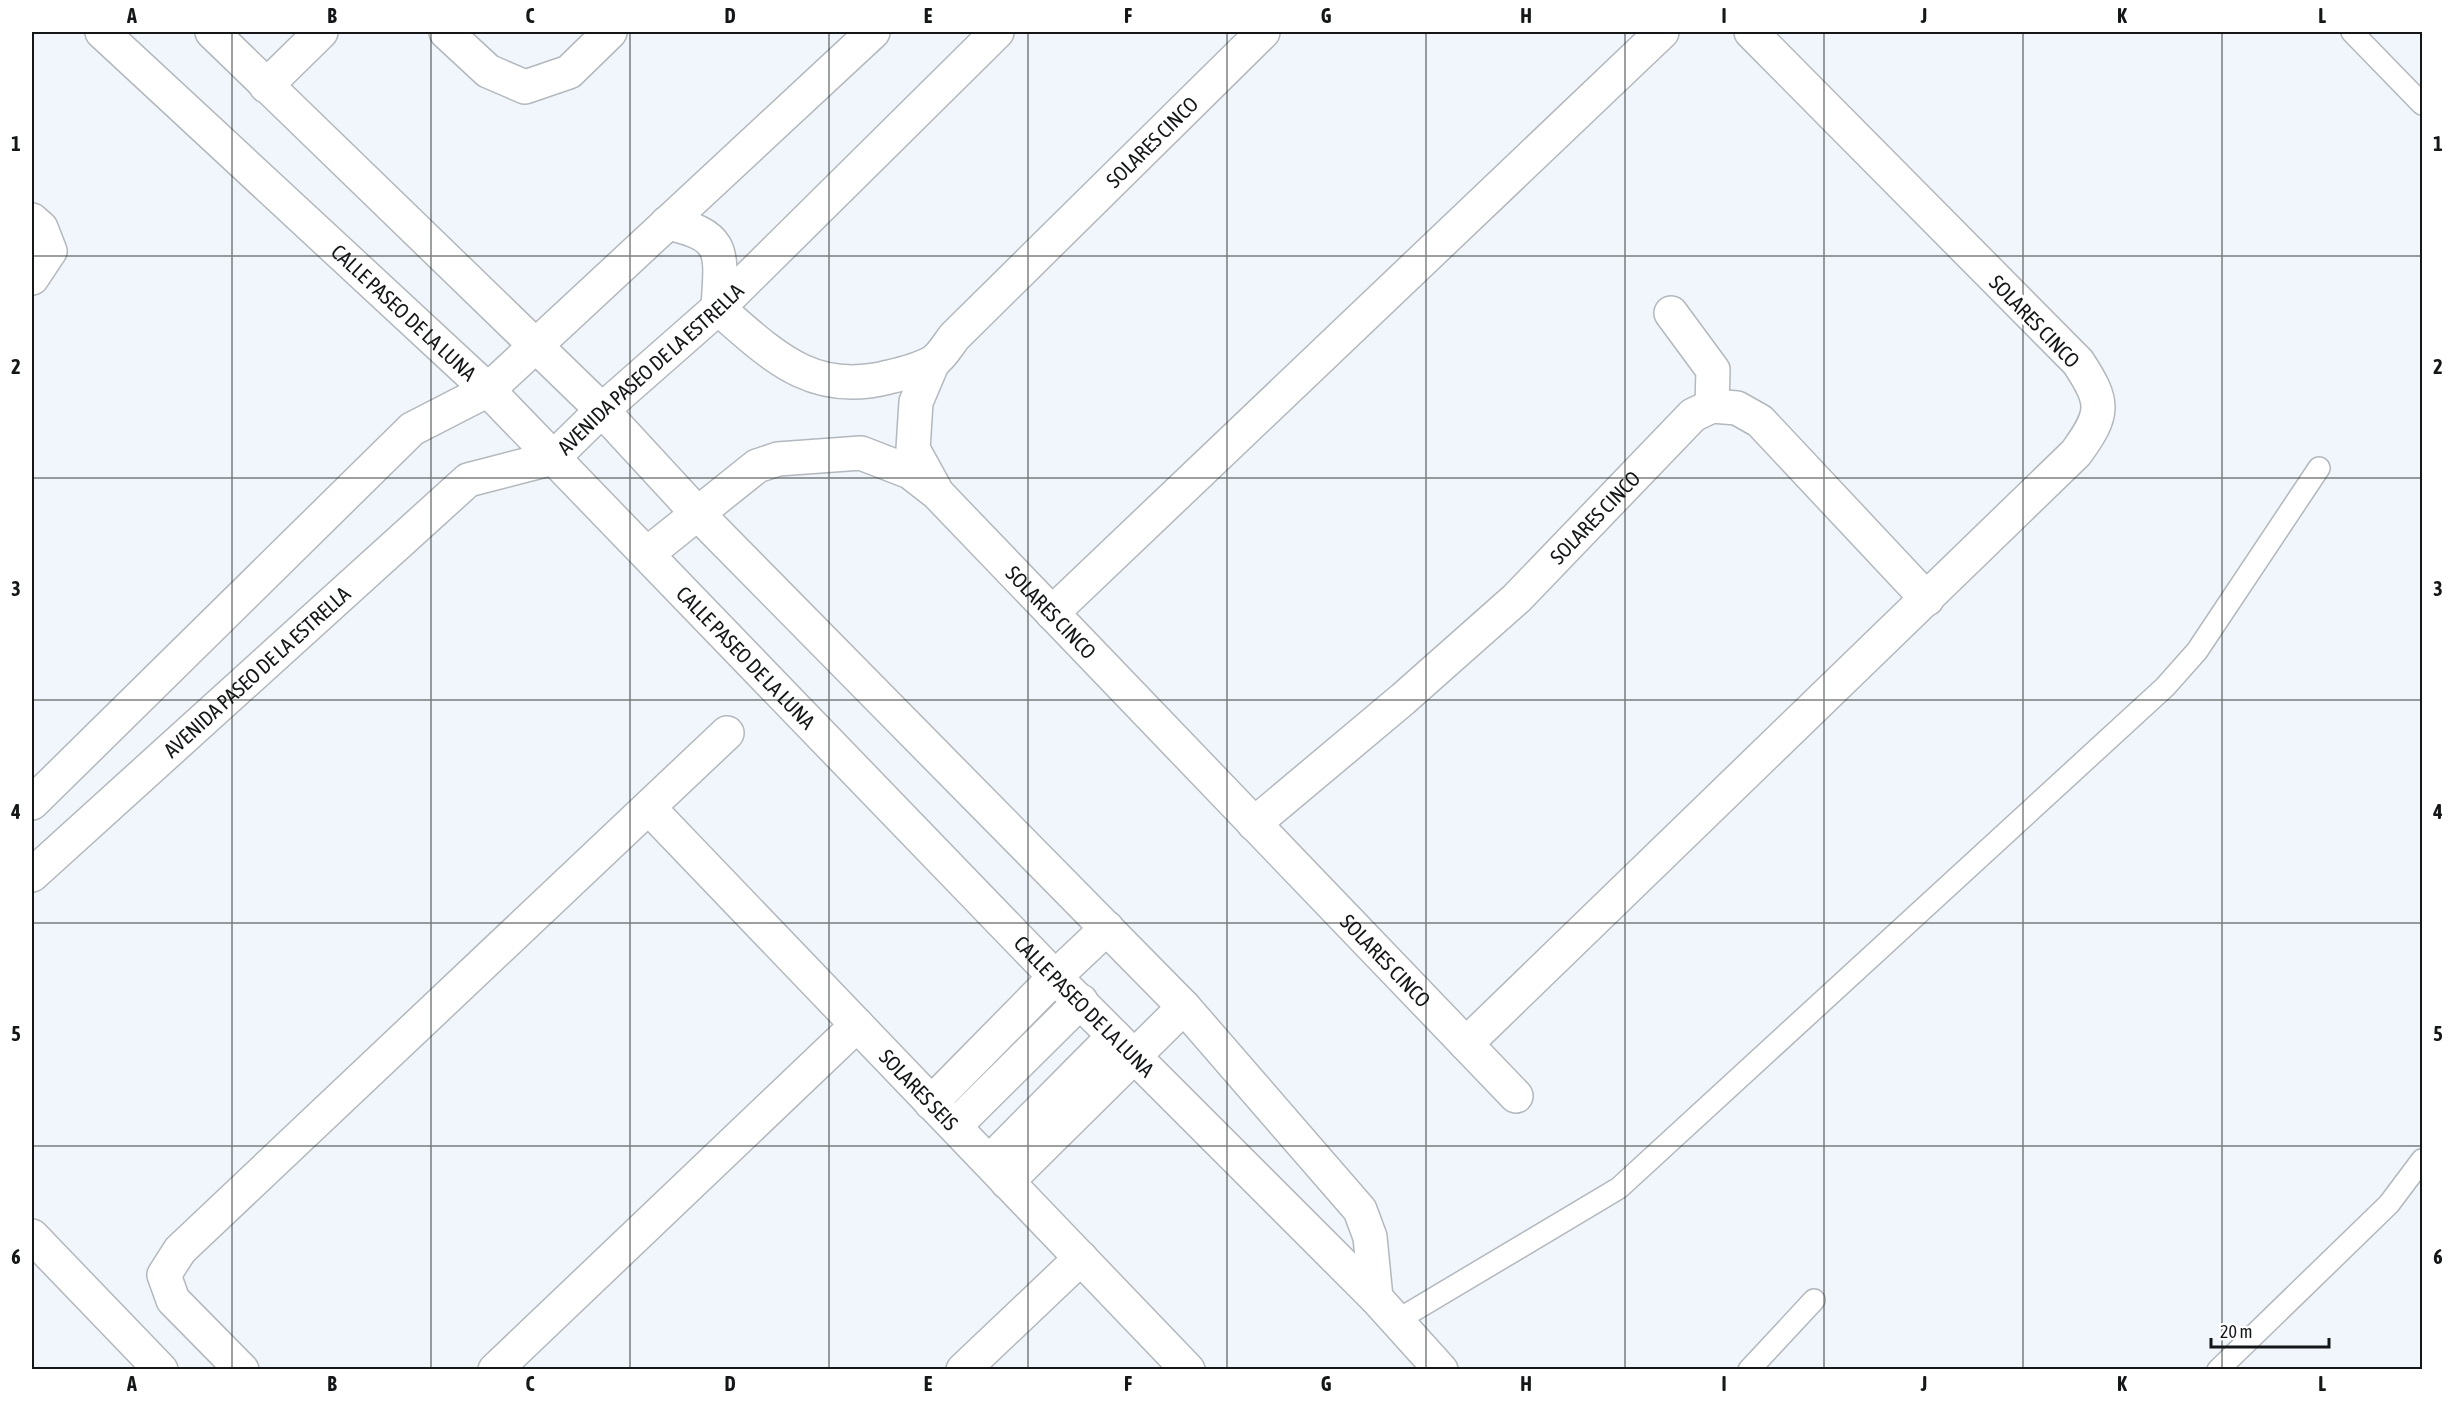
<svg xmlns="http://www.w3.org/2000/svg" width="2454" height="1401" viewBox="0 0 2454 1401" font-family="'Asap Condensed',sans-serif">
  <rect width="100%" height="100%" fill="#f0f6fb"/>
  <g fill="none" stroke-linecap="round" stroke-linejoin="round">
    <!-- service casing -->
    <g stroke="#b2b8bd" stroke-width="24">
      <g id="service">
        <path d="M2352,32l70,72"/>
        <path d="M1396,1321l223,-133 546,-501 32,-36 122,-183"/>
        <path d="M1749,1370l65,-70"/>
        <path d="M2218,1370l171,-166 33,-44"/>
      </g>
    </g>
    <!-- minor casing -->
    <g stroke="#b2b8bd" stroke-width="36">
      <g id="minor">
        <path id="s1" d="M102,32l386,358 567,587 321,321 65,72"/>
        <path d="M212,32l390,378 96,104 486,493 176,203 10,27 6,61"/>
        <path d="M446,32l42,39 37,16 44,-15 41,-40"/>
        <path d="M266,86l55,-54"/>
        <path d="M32,220l9,8 9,23 -18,27"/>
        <path id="s2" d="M667,223c61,12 54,31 51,85 54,47 94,89 171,69 13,-3 32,-8 44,-15 8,-5 15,-17 21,-25l309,-305"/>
        <path d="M1671,313l42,57 -1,36"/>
        <path d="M933,362l-17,40 -3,47 22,40"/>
        <path id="s3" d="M647,554l110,-88 21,-7 83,-6 49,19 27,21 579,603"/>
        <path d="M1052,613l610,-581"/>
        <path d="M32,803l380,-374 76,-39 385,-358"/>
        <path id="s4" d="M649,808l539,562"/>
        <path id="s5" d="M1254,824l149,-125 114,-101 176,-183 19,-9 25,2 23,13 167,178"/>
        <path id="s6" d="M32,875l436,-395 85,-22 49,-48 116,-102 279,-276"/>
        <path d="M1466,1044l610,-591c29,-40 29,-50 2,-91l-327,-330"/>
        <path d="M931,1103l124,-126 52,-49"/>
        <path d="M955,1126l126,-125"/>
        <path d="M989,1162l125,-126"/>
        <path d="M1007,1182l177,-175"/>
        <path d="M32,1236l129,134"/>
        <path d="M242,1370l-69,-70 -9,-25 16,-25 547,-517"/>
        <path d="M495,1370l362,-345"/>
        <path d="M963,1370l118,-112"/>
      </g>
    </g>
    <!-- service -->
    <use href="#service" stroke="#fff" stroke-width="21"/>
    <!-- minor -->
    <use href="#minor" stroke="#fff" stroke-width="33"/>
  </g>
  <!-- grid -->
  <path fill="none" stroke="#141618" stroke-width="1.5" stroke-opacity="0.55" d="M232,32v1338M431,32v1338M630,32v1338M829,32v1338M1028,32v1338M1227,32v1338M1426,32v1338M1625,32v1338M1824,32v1338M2023,32v1338M2222,32v1338M32,256h2390M32,478h2390M32,700h2390M32,923h2390M32,1146h2390"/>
  <g text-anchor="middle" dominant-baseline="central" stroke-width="6" stroke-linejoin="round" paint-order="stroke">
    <!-- street labels -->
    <g font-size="21" fill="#141618" stroke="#fff">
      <text stroke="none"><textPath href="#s2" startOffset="669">SOLARES CINCO</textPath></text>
      <text stroke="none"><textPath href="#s1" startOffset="412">CALLE PASEO DE LA LUNA</textPath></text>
      <text transform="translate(2035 321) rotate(46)">SOLARES CINCO</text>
      <text stroke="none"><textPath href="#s6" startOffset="808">AVENIDA PASEO DE LA ESTRELLA</textPath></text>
      <text stroke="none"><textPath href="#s5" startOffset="459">SOLARES CINCO</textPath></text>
      <text stroke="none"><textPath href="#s3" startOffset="498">SOLARES CINCO</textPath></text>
      <text stroke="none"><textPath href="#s1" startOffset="898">CALLE PASEO DE LA LUNA</textPath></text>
      <text stroke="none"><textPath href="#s6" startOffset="303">AVENIDA PASEO DE LA ESTRELLA</textPath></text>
      <text stroke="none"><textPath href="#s3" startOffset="981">SOLARES CINCO</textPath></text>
      <text stroke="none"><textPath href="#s1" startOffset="1384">CALLE PASEO DE LA LUNA</textPath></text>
      <text stroke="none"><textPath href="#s4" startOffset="390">SOLARES SEIS</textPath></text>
    </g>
  </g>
  <!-- border -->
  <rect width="2454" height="1401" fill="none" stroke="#ffffff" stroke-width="66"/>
  <!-- scale -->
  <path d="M2211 1338v9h118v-9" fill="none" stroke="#141618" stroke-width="3"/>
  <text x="2220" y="1338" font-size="18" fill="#141618" stroke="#ffffff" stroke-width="4.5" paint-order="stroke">20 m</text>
  <rect x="33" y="33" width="2388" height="1335" fill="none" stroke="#141618" stroke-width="2"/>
  <g font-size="20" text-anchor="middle" font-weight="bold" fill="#141618">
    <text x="132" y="23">A</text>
    <text x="332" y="23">B</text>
    <text x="530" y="23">C</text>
    <text x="730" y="23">D</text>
    <text x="928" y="23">E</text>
    <text x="1128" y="23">F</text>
    <text x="1326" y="23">G</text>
    <text x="1526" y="23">H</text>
    <text x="1724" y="23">I</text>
    <text x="1924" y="23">J</text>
    <text x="2122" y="23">K</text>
    <text x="2322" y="23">L</text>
    <text x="16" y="151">1</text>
    <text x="2438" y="151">1</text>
    <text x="16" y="374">2</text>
    <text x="2438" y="374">2</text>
    <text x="16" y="596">3</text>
    <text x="2438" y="596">3</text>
    <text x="16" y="819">4</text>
    <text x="2438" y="819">4</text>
    <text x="16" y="1041">5</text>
    <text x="2438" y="1041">5</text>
    <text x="16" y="1264">6</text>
    <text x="2438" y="1264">6</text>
    <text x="132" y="1391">A</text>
    <text x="332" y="1391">B</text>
    <text x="530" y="1391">C</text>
    <text x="730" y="1391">D</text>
    <text x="928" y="1391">E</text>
    <text x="1128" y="1391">F</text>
    <text x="1326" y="1391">G</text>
    <text x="1526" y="1391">H</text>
    <text x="1724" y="1391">I</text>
    <text x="1924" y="1391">J</text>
    <text x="2122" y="1391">K</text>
    <text x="2322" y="1391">L</text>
  </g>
</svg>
